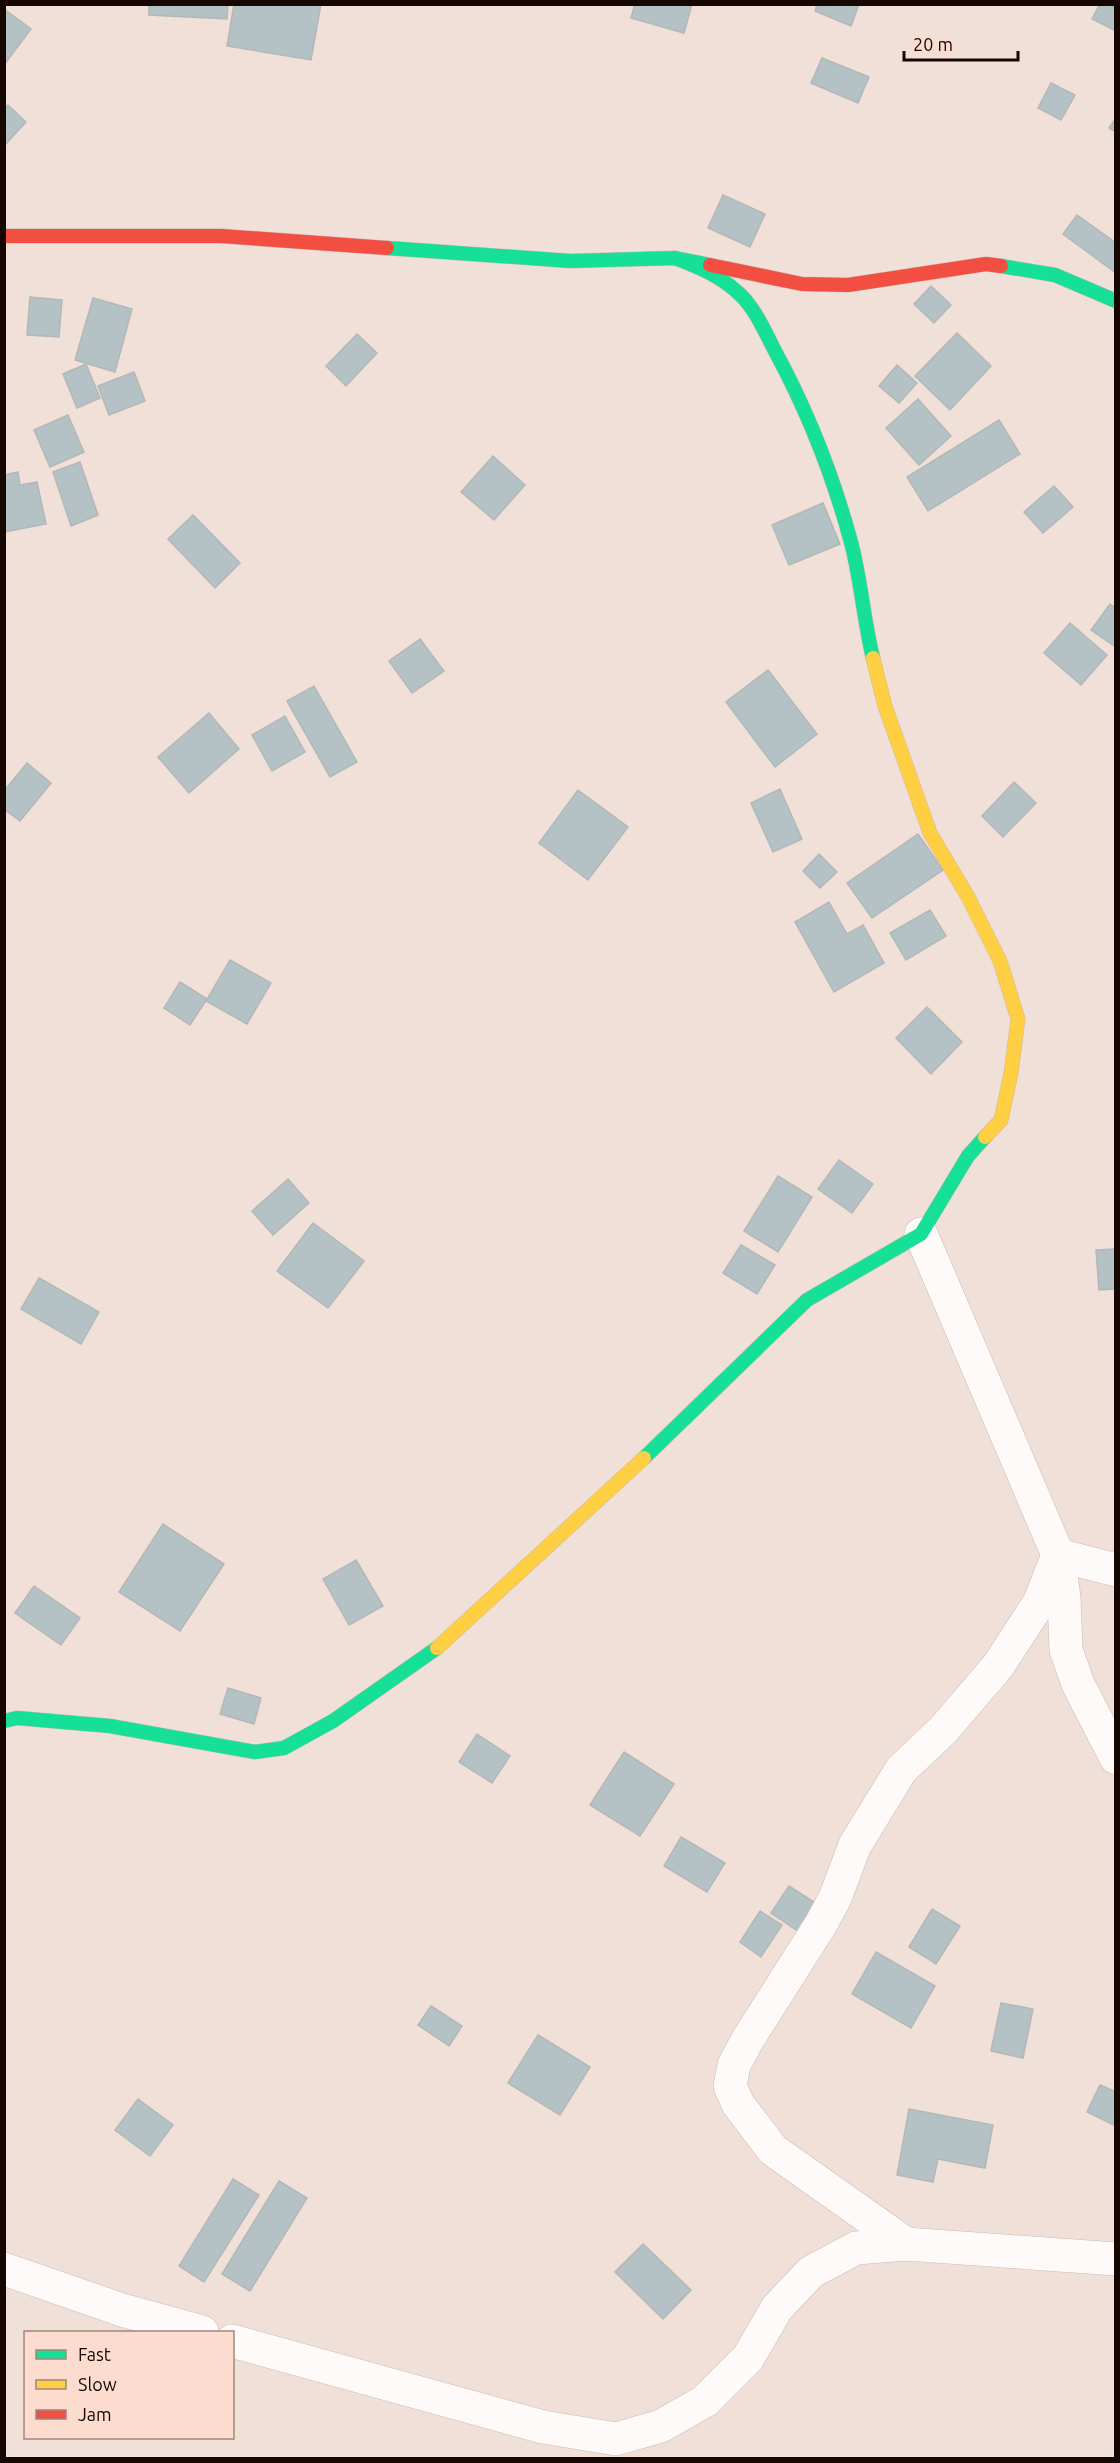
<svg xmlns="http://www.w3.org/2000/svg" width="1120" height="2463" viewBox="0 0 1120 2463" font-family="Ubuntu,sans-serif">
  <rect width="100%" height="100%" fill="#f0e0d8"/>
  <!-- building -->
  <g fill="#b4c2c6" stroke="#b4b7b8" stroke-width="1.5">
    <path d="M149,4h79l-1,15 -78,-4z"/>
    <path d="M234,4h87l-10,56 -84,-14z"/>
    <path d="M635,4h57l-8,29 -53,-15z"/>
    <path d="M817,4h42l-8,22 -36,-15z"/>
    <path d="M1100,4h16v27l-24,-12z"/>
    <path d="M4,9l27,20 -27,36z"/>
    <path d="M822,58l47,19 -11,26 -47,-20z"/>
    <path d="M1051,83l24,12 -14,25 -23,-12z"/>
    <path d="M8,105l18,17 -22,24v-37z"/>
    <path d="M1116,118v14l-7,-4z"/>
    <path d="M723,195l42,19 -15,33 -42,-19z"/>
    <path d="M1077,215l39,28v30l-53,-39z"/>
    <path d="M931,286l20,19 -17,18 -20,-19z"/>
    <path d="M30,297l32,3 -3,37 -32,-2z"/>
    <path d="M93,298l39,11 -17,63 -40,-12z"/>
    <path d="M957,333l34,33 -41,44 -35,-34z"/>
    <path d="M357,334l20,19 -31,33 -20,-20z"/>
    <path d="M86,364l14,34 -23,10 -14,-34z"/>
    <path d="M897,365l20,18 -18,20 -20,-17z"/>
    <path d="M134,372l11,29 -36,14 -11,-29z"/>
    <path d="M918,399l33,37 -32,29 -33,-37z"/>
    <path d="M68,415l16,37 -34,15 -16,-37z"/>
    <path d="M999,420l21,34 -92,57 -21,-34z"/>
    <path d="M493,456l32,29 -31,35 -33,-28z"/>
    <path d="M80,462l18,53 -27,11 -18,-54z"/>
    <path d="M18,472l2,13 17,-3 9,42 -42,8v-57z"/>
    <path d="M1054,486l19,21 -30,26 -19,-21z"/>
    <path d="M823,503l17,41 -51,21 -17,-40z"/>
    <path d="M193,515l47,48 -25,25 -47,-49z"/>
    <path d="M1110,604l6,4v39l-25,-17z"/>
    <path d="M1070,623l37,32 -26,30 -37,-32z"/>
    <path d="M420,639l24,32 -32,22 -23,-32z"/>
    <path d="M768,670l49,64 -42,33 -49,-65z"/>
    <path d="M314,686l43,76 -27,15 -43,-76z"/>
    <path d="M209,713l30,36 -50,44 -31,-36z"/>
    <path d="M285,716l20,36 -33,19 -20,-36z"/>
    <path d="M27,763l24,20 -31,38 -16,-12v-18z"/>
    <path d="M1014,782l22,21 -33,34 -21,-21z"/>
    <path d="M780,789l22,50 -29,13 -22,-49z"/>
    <path d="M578,790l50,37 -40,53 -49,-37z"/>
    <path d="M918,834l25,36 -71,48 -25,-35z"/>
    <path d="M819,854l18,18 -17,16 -17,-17z"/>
    <path d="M829,902l18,32 16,-9 21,38 -50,29 -39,-70z"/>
    <path d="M930,910l16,26 -40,24 -16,-27z"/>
    <path d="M230,960l41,23 -24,41 -41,-23z"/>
    <path d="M180,982l27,17 -17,26 -26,-17z"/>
    <path d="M927,1007l35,35 -31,32 -35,-36z"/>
    <path d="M839,1160l34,24 -21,29 -34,-24z"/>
    <path d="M778,1176l34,21 -34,55 -34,-21z"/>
    <path d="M288,1179l21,24 -36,32 -21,-24z"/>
    <path d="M313,1223l51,38 -36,47 -51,-37z"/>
    <path d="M741,1245l34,20 -18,29 -34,-21z"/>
    <path d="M1116,1249v40l-17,1 -3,-40z"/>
    <path d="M39,1278l60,34 -18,32 -60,-35z"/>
    <path d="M163,1524l61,40 -44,67 -61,-39z"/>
    <path d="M356,1560l27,46 -34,19 -26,-46z"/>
    <path d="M34,1586l46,32 -19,27 -46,-32z"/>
    <path d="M228,1688l33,10 -7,26 -34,-10z"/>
    <path d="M477,1734l33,22 -18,27 -33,-21z"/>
    <path d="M624,1752l50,32 -34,52 -50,-31z"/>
    <path d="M681,1837l44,26 -18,29 -43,-26z"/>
    <path d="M789,1886l37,24 -18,28 -37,-25z"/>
    <path d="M932,1909l28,17 -24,38 -27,-17z"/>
    <path d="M760,1911l22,14 -21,32 -21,-15z"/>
    <path d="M876,1952l59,34 -24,42 -59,-34z"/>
    <path d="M1001,2003l32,6 -10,49 -32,-7z"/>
    <path d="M431,2006l31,20 -13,20 -31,-21z"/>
    <path d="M538,2035l52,32 -30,48 -52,-32z"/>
    <path d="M1100,2085l16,7v34l-29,-14z"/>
    <path d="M138,2099l35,26 -23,31 -35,-26z"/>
    <path d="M909,2109l84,16 -8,43 -47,-9 -5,23 -36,-7z"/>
    <path d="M233,2179l26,16 -55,87 -25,-16z"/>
    <path d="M279,2181l28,17 -57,93 -28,-17z"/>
    <path d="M643,2244l48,46 -28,29 -48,-47z"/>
  </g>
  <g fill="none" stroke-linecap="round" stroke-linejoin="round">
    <!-- street casing -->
    <g stroke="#cbbab2" stroke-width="34">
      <g id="street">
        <path d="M921,1234l137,321 6,42 2,53 12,34 38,74"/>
        <path d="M906,2244l-133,-94 -35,-46 -8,-18 4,-21 14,-26 73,-115 14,-26 20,-53 46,-75 43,-41 54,-63 41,-63 19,-48 58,15"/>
        <path d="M4,2269l118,41 80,22"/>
        <path d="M232,2341l311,86 73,12 45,-13 44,-25 43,-43 29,-50 34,-36 45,-24 50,-4 210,15"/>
      </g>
    </g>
    <!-- fast casing -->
    <g stroke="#cbbab2" stroke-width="15">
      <g id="fast">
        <path d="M387,248l184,13 104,-3 35,7"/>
        <path d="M675,258c22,9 42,16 60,32 19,15 29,40 40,61 33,61 59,127 77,195 9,36 12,75 21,112"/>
        <path d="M1001,266l54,9 61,26"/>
        <path d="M644,1458l163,-158 114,-66 47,-78 17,-19"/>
        <path d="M4,1721l13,-3 93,8 145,26 29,-4 49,-27 104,-73"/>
      </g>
    </g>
    <!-- slow casing -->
    <g stroke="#cbbab2" stroke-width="15">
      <g id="slow">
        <path d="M873,658l12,48 45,127 38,64 32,64 18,58 -7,54 -10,47 -16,17"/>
        <path d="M437,1648l207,-190"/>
      </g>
    </g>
    <!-- jam casing -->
    <g stroke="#cbbab2" stroke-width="15">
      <g id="jam">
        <path d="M4,236h217l166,12"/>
        <path d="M710,265l92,19 46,1 138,-21 15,2"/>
      </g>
    </g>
    <!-- street -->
    <use href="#street" stroke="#fdfaf9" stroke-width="33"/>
    <!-- fast -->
    <use href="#fast" stroke="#16e098" stroke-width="14"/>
    <!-- slow -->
    <use href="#slow" stroke="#ffcf43" stroke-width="14"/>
    <!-- jam -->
    <use href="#jam" stroke="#f24e42" stroke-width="14"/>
  </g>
  <!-- border -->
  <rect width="1120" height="2463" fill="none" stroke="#170702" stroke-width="12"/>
  <!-- legend -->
  <rect x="24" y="2331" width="210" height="108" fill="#fbdcce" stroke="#a0877c" stroke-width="1.5"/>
  <rect x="36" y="2350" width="30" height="9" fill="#16e098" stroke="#a0877c" stroke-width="1.5"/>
  <text x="78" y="2361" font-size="18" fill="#170702">Fast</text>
  <rect x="36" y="2380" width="30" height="9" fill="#ffcf43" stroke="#a0877c" stroke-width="1.5"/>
  <text x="78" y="2391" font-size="18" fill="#170702">Slow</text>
  <rect x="36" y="2410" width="30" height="9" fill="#f24e42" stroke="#a0877c" stroke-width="1.5"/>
  <text x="78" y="2421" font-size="18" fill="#170702">Jam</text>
  <!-- scale -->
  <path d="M904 51v9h114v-9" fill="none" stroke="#170702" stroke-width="3"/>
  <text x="913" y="51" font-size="18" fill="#170702" stroke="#fbdcce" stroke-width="4.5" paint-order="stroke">20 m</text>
</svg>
